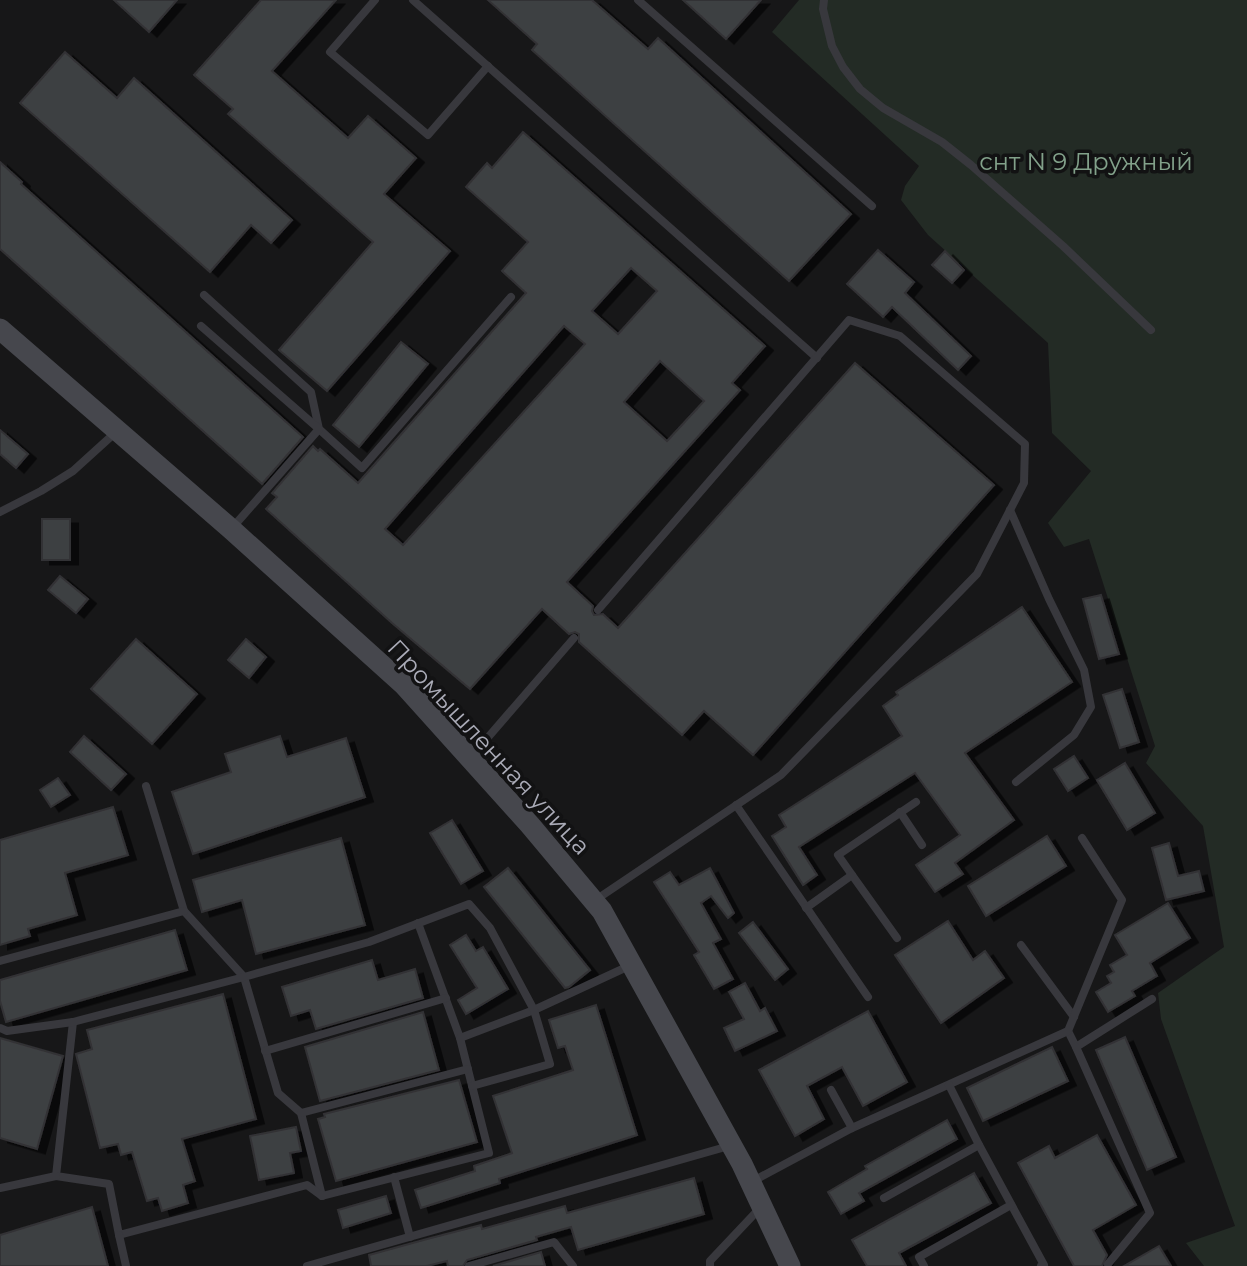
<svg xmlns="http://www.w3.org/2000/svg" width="1247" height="1266" viewBox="0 0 1247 1266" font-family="Montserrat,sans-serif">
  <defs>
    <filter id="shadow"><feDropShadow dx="8" dy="4.5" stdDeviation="0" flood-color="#0009"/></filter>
  </defs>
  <rect width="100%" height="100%" fill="#171718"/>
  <!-- green -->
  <path fill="#232b25" d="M799,0h448v1266h-43l-18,-23 49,-17 -74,-207 -3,-26 66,-46 -21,-121 -57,-63 9,-17 -66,-207 -25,8 -16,-24 43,-52 -39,-38 -4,-90 -120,-108 -27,-35 4,-14 14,-20 -147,-134z"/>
  <!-- building -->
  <g fill="#3e3f42" stroke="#323134" stroke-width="2" fill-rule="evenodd" filter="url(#shadow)">
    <path d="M114,0h63l-28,32z"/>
    <path d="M261,0h75l-64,71 76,67 20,-22 48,42 -32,36 66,57 -123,140 -48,-41 94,-108 -145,-128 5,-5 -39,-34z"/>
    <path d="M488,0h104l56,49 10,-11 193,176 -62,67 -257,-231 5,-6z"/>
    <path d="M683,0h78l-35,39z"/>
    <path d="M65,52l52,46 17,-20 158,142 -21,23 -20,-18 -41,47 -190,-169z"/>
    <path d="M523,132l242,214 -33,37 8,7 -173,192 26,24 -1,5 2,4 9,-1 15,14 237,-265 139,122 -241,270 -49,-44 -22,24 -103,-93v-8l-4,-2 -6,2 -27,-25 -72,80 -78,-66 -126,-114 11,-12 -5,-4 41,-47 5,5 2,-2 38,34 168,-190 -24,-22 26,-29 -62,-55 21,-24 5,5zM631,268l26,23 -39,43 -26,-23zM564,326l21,18 -182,201 -18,-16zM660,361l44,40 -37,40 -43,-39z"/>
    <path d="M0,162l22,20 -1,2 282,253 -41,47 -262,-235z"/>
    <path d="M878,250l36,32 -9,11 66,63 -13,14 -66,-63 -9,10 -36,-33z"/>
    <path d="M945,251l19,19 -12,13 -20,-18z"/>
    <path d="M401,342l27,22 -69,83 -26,-22z"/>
    <path d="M0,430l28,24 -12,14 -16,-14z"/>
    <rect x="42" y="519" width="28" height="41"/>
    <path d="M60,576l28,23 -12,14 -28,-23z"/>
    <path d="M1101,595l18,59 -20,5 -16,-60z"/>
    <path d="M1022,607l50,75 -107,71 49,67 -59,43 8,11 -28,18 -19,-27 44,-30 -45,-62 -116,74 18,28 -14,10 -31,-49 14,-9 -7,-12 123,-79 -19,-30 15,-11 -2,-3z"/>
    <path d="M136,639l61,55 -45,50 -61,-55z"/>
    <path d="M246,639l20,18 -17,21 -21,-18z"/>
    <path d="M1122,689l17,53 -19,6 -17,-53z"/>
    <path d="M84,736l42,38 -15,16 -41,-38z"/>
    <path d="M280,736l7,21 59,-19 19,59 -172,57 -21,-62 59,-20 -6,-18z"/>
    <path d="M1074,756l14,22 -20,13 -14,-22z"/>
    <path d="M1125,763l30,50 -28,17 -30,-50z"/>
    <path d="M58,778l12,17 -19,12 -11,-17z"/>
    <path d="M113,807l15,48 -63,18 12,42 -49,14 2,7 -30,9v-105z"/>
    <path d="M452,820l31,51 -22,13 -31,-51z"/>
    <path d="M1047,836l19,30 -80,50 -18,-30z"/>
    <path d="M341,838l24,87 -109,29 -14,-54 -40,12 -9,-32z"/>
    <path d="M1169,843l9,33 21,-5 5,20 -38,9 -14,-52z"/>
    <path d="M508,868l82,102 -21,17 -4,1 -81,-101z"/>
    <path d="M710,868l24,45 -6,5 -17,-22 -10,7 20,36 -8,4 20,36 -19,10 -20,-34 5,-3 -45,-70 16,-10 9,13z"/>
    <path d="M1168,903l22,35 -40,25 7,13 -25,15 3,5 -27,16 -12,-20 15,-9 -4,-7 7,-4 -4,-7 17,-10 -12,-20z"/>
    <path d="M948,921l25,39 12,-9 19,27 -63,45 -46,-68z"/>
    <path d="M753,922l35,47 -13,11 -36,-47z"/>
    <path d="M175,930l12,40 -181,52 -6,-21v-21z"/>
    <path d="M466,935l10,16 7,-4 25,42 -42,25 -8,-14 19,-12 -27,-43z"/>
    <path d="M372,960l6,20 37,-11 8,29 -107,31 -6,-19 -19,6 -9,-29z"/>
    <path d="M745,983l15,28 5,-3 12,23 -42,20 -11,-23 20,-9 -15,-27z"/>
    <path d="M223,994l33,125 -74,20 13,42 -12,4 5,18 -26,8 -4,-13 -11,3 -15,-49 -11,3 -3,-11 -18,4 -24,-94 16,-5 -5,-19z"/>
    <path d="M596,1005l41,130 -138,44 1,4 -79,25 -6,-18 60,-19 -1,-5 38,-13 -19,-57 80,-26 -8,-24 -7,2 -9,-28z"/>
    <path d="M868,1011l39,71 -44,24 -21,-39 -35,19 17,33 -29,17 -36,-66z"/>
    <path d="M423,1012l16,58 -119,31 -15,-54z"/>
    <path d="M1125,1037l51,120 -29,13 -51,-120z"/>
    <path d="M0,1038l63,18 -26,93 -37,-11z"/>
    <path d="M1052,1047l16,34 -85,40 -16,-33z"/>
    <path d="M459,1080l18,62 -141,39 -18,-62 7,-2 -1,-3z"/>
    <path d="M947,1120l10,19 -98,54 5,8 -23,13 -13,-22 39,-23 -2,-3z"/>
    <path d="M296,1127l5,24 -11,2 4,20 -35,7 -9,-44z"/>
    <path d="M1097,1135l39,70 -43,25 14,25 -5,11h-28l-56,-103 31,-17 6,12z"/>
    <path d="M974,1173l17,30 -92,50 7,13h-39l-15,-26z"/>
    <path d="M694,1178l10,36 -126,36 -7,-23 -35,10 1,3 -70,20 -4,6h-15l-1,-5 -20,5h-56l-2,-11 58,-16 54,-14 1,4 83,-23 2,7z"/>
    <path d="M386,1196l5,17 -48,15 -5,-18z"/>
    <path d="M92,1207l16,59h-108v-31z"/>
    <path d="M1159,1246l12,20h-47z"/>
    <path d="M541,1252l4,14h-52z"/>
  </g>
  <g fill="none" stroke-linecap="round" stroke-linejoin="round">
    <!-- service -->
    <g stroke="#38383d" stroke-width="8">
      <path d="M375,0l-45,52 98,83 60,-69"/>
      <path d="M413,0l404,358"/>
      <path d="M638,0l234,206"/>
      <path d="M824,0l-1,9 9,37 11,21 17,22 23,19 59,34 29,23 92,81 88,84"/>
      <path d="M204,295l107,97 8,37 43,39 149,-171"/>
      <path d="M201,326l118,103 -86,98"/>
      <path d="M1010,510l39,89 35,71 7,37 -17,28 -58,47"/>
      <path d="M0,512l41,-21 32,-20 43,-39"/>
      <path d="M471,757l103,-119"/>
      <path d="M146,786l38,125 60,66 34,116 23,20 21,83"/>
      <path d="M736,805l132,192"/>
      <path d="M900,812l22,33"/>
      <path d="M852,875l-14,-20 78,-53"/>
      <path d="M594,901l187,-126 196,-201 47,-91 1,-39 -125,-108 -51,-16 -251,290"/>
      <path d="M806,908l46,-33 45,63"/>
      <path d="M418,923l42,115"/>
      <path d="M1021,945l53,72"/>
      <path d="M0,961l184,-50"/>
      <path d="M73,1022l-17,154 53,8 10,51 188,-50 15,11 167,-43 -29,-115 74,-28 95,-44"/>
      <path d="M0,1028l7,3 66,-9 171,-45 125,-35 100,-38 21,24 44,82 16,54 -78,22"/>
      <path d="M1068,1031l8,16 76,-48"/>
      <path d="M1076,1047l74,166 -42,51"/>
      <path d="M265,1051l181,-53"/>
      <path d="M301,1113l167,-44"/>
      <path d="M852,1128l216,-97 54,-131 -40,-62"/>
      <path d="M979,1145l65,120 -3,1"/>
      <path d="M394,1177l16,60"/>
      <path d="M753,1181l99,-53 -21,-38"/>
      <path d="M0,1188l56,-12"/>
      <path d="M884,1198l95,-53 -30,-60"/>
      <path d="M119,1235l7,31"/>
      <path d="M307,1266l422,-120"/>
      <path d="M469,1266l85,-24 19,24"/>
      <path d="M710,1266v-5l50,-53"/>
      <path d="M924,1266l-5,-9 92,-52"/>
    </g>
    <!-- secondary -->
    <path stroke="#46474d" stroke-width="21" d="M0,329l231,200 173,156 126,140 72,86 140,253 48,102"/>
  </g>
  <g text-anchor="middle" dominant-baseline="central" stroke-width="7" stroke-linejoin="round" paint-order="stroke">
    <!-- park labels -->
    <g font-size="24" fill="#82a18a" stroke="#121213">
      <text x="1086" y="161">снт N 9 Дружный</text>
    </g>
    <!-- street labels -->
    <g font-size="24" fill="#aaabb7" stroke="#121213">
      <text transform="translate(489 747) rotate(47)">Промышленная улица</text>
    </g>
  </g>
</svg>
